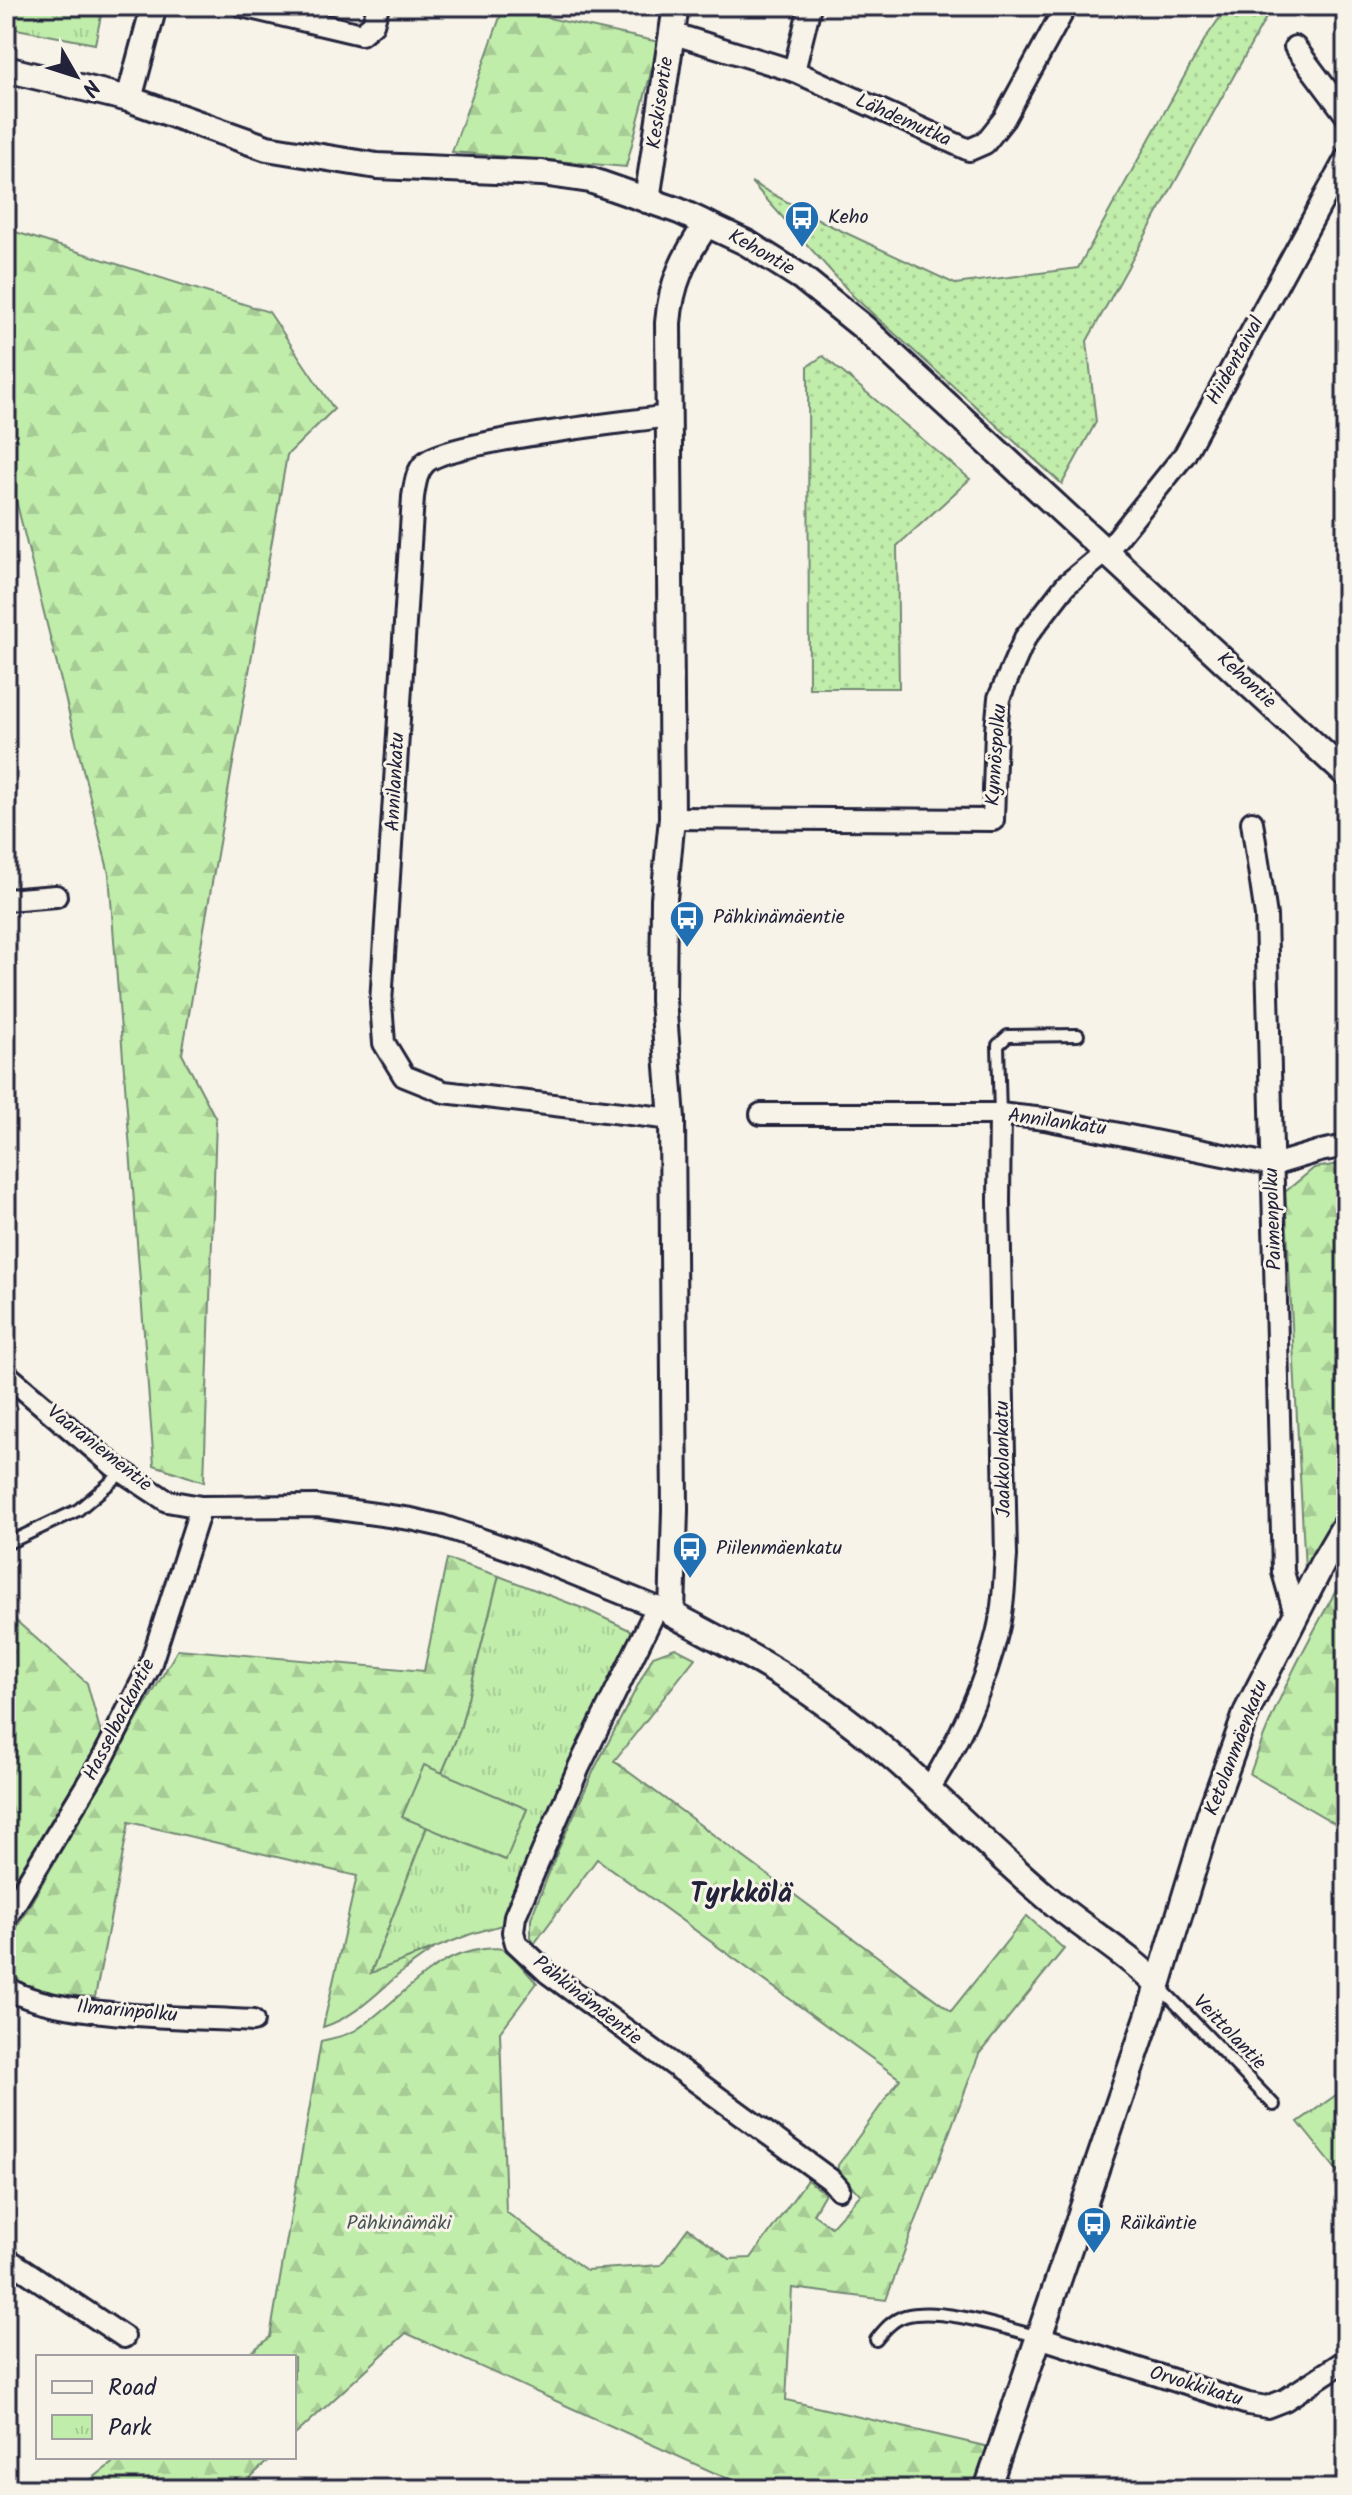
<svg xmlns="http://www.w3.org/2000/svg" width="1352" height="2495" viewBox="0 0 1352 2495" font-family="Kalam,sans-serif">
  <defs>
    <pattern id="grass-dots" width="8" height="8" patternUnits="userSpaceOnUse" patternTransform="scale(2)"><rect width="8" height="8" fill="#c1edab"/><path d="M2 2h.1M6 6h.1" fill="none" stroke="#a6cb94" stroke-width="1.8" stroke-linecap="round"/></pattern>
    <pattern id="forest-firs" width="22" height="20" patternUnits="userSpaceOnUse" patternTransform="scale(2)"><rect width="22" height="20" fill="#c1edab"/><path d="M5 1l3.5 6h-7zM16 11l3.5 6h-7z" fill="#a6cb94"/></pattern>
    <pattern id="park-tufts" width="24" height="20" patternUnits="userSpaceOnUse" patternTransform="scale(2)"><rect width="24" height="20" fill="#c1edab"/><path d="M3 7l-1-3M5 7V3M7 7l1-3M15 17l-1-3M17 17v-4M19 17l1-3" fill="none" stroke="#a6cb94"/></pattern>
  </defs>
  <rect width="100%" height="100%" fill="#f7f3e8"/>
  <filter id="ink" filterUnits="userSpaceOnUse"><feTurbulence type="fractalNoise" baseFrequency=".0125" numOctaves="2"/><feDisplacementMap in="SourceGraphic" scale="16" xChannelSelector="R" yChannelSelector="G"/><feConvolveMatrix kernelMatrix="1 2 1 2 8 2 1 2 1" color-interpolation-filters="sRGB"/></filter>
  <g filter="url(#ink)">
    <!-- grass -->
    <g fill="url(#grass-dots)" stroke="#728873" stroke-width="2">
      <path d="M1228,6h35l5,8 -181,327 9,81 -34,62 -208,-187 -103,-115 76,42 128,60 123,-16 127,-229z"/>
      <path d="M823,356l147,123 -73,67 2,142h-90l-1,-322z"/>
    </g>
    <!-- forest -->
    <g fill="url(#forest-firs)" stroke="#728873" stroke-width="2">
      <path d="M504,6h26v8l129,28 -33,125 -174,-15z"/>
      <path d="M6,229l263,83 65,97 -47,46 -105,599 34,65 -12,363 -50,-17 -45,-591 -103,-414z"/>
      <path d="M1346,1163v68l-6,7 6,5v257l-41,70 -20,-378 29,-24z"/>
      <path d="M447,1559l52,17 -39,154 -18,43 -18,-7 -21,51 24,10 -56,145 63,-23c-12,9 -25,17 -37,27 -24,21 -43,41 -74,51l34,-151 -228,-54 -34,175 -64,-5 -25,-26v-20l172,-297 246,22z"/>
      <path d="M1346,1573v257l-96,-56c24,-72 59,-136 96,-201z"/>
      <path d="M6,1612l81,71 15,54 -96,157z"/>
      <path d="M675,1648l20,10 -81,103 337,250 76,-95 37,33 -85,105 -93,246 -94,-12 -6,112 203,47 -15,42h-224l-344,-156 -112,103v-79h-49l25,-20 51,-296c12,-3 25,-5 35,-11 42,-27 75,-76 128,-81 6,0 13,-2 18,0 10,3 26,26 35,34l-37,49 6,180 80,58 75,-5 27,-37 42,31 21,-1 56,-78 18,13 -12,21 18,13 30,-33 -24,-18 1,-11 62,-86 -303,-220 -63,85 -3,-7v-19l28,-70 35,-78 59,-114z"/>
      <path d="M1346,2088v94l-48,-60z"/>
      <path d="M120,2457h152l-34,32h-159z"/>
    </g>
    <!-- park -->
    <g fill="url(#park-tufts)" stroke="#728873" stroke-width="2">
      <path d="M6,6h97l-8,38 -89,-17z"/>
      <path d="M499,1576l88,34 49,23 -134,292 -31,9 -100,39 56,-146 78,33 22,-51 -85,-36 18,-43z"/>
    </g>
    <!-- garden -->
    <path fill="#c1edab" stroke="#728873" stroke-width="2" d="M424,1765l103,44 -21,51 -104,-43z"/>
    <g fill="none" stroke-linecap="round" stroke-linejoin="round">
      <!-- service casing -->
      <g stroke="#22223b" stroke-width="16">
        <g id="service">
          <path d="M1000,1114l-2,-69 10,-9 70,-1"/>
          <path d="M6,1544l72,-34 45,-38"/>
          <path d="M1160,1987l114,118"/>
          <path d="M876,2340c8,-10 16,-20 29,-24 35,-10 99,12 134,21"/>
        </g>
      </g>
      <!-- minor casing -->
      <g stroke="#22223b" stroke-width="26">
        <g id="minor">
          <path d="M242,6l119,28 12,-10 5,-18"/>
          <path d="M671,33l123,38 175,79 16,-7 19,-24 62,-113"/>
          <path d="M1295,47l51,68"/>
          <path d="M794,71l16,-65"/>
          <path d="M669,416c-41,6 -221,25 -244,47 -9,9 -10,22 -12,34l-32,506 3,40 20,33 40,16 228,27"/>
          <path d="M672,818l321,2 3,-89 3,-33 26,-60 41,-53 41,-34 78,-97 161,-296"/>
          <path d="M1252,822l14,94 17,656 12,42"/>
          <path d="M6,900l50,-4"/>
          <path d="M761,1114h239l45,5 228,46 47,-14 26,-5"/>
          <path d="M6,1374l108,92 53,35 34,6 116,-1 94,13 31,7 85,29 141,57"/>
          <path d="M657,1607l-78,160 -64,149 -2,16 3,11 32,30 283,207 8,9"/>
          <path d="M929,1789c29,-46 57,-106 69,-159 6,-24 6,-50 8,-74l-7,-355 1,-87"/>
          <path d="M6,1918l96,-158 48,-94 51,-159"/>
          <path d="M6,1987c42,31 190,30 247,34"/>
          <path d="M6,2258l118,79"/>
          <path d="M1039,2337l209,67 19,3 18,-7 61,-40"/>
        </g>
      </g>
      <!-- tertiary casing -->
      <g stroke="#22223b" stroke-width="30">
        <g id="tertiary">
          <path d="M6,69l123,30 138,49 110,18 165,7 48,7 89,31 68,32 54,34 62,50 483,447"/>
          <path d="M129,99l25,-93"/>
          <path d="M647,200l29,-194"/>
          <path d="M707,224c-23,32 -36,60 -39,99l4,495 -8,81 -1,101 9,119 3,391 -3,104c52,28 105,55 152,89 82,57 148,132 225,196 35,30 76,53 109,86"/>
          <path d="M987,2489l164,-481 59,-194 37,-103 75,-147 24,-41"/>
        </g>
      </g>
      <!-- service -->
      <use href="#service" stroke="#f7f3e8" stroke-width="10"/>
      <!-- minor -->
      <use href="#minor" stroke="#f7f3e8" stroke-width="20"/>
      <!-- tertiary -->
      <use href="#tertiary" stroke="#f7f3e8" stroke-width="24"/>
    </g>
  </g>
  <!-- icons -->
  <defs>
    <g id="bus-pin" transform="scale(1.8)"><path d="M0 17L-7.5 6A9.5 9.5 0 1 1 7.5 6Z" fill="#1f6fb2" stroke="#f7f3e8"/><path d="M-5-6H5V4H4V6H2V4H-2V6H-4V4H-5ZM-3.5-4V0h7V-4ZM-3.5 1.2v1.5H-2V1.2ZM2 1.2v1.5H3.5V1.2Z" fill="#fff"/></g>
  </defs>
  <g fill-rule="evenodd">
    <use href="#bus-pin" x="802" y="218"/>
    <use href="#bus-pin" x="687" y="918"/>
    <use href="#bus-pin" x="690" y="1549"/>
    <use href="#bus-pin" x="1094" y="2224"/>
  </g>
  <g text-anchor="middle" dominant-baseline="central" stroke-width="6" stroke-linejoin="round" paint-order="stroke">
    <!-- street labels -->
    <g font-size="20" fill="#22223b" stroke="#f7f3e8">
      <text transform="translate(661 103) rotate(-82)">Keskisentie</text>
      <text transform="translate(903 121) rotate(24)">Lähdemutka</text>
      <text transform="translate(761 253) rotate(30)">Kehontie</text>
      <text transform="translate(1236 361) rotate(-61)">Hiidentaival</text>
      <text transform="translate(1246 681) rotate(43)">Kehontie</text>
      <text transform="translate(997 755) rotate(-86)">Kynnöspolku</text>
      <text transform="translate(396 782) rotate(-87)">Annilankatu</text>
      <text transform="translate(1057 1123) rotate(8)">Annilankatu</text>
      <text transform="translate(1274 1219) rotate(-92)">Paimenpolku</text>
      <text transform="translate(99 1449) rotate(38)">Vaaraniementie</text>
      <text transform="translate(1004 1459) rotate(-91)">Jaakkolankatu</text>
      <text transform="translate(120 1720) rotate(-63)">Hasselbackantie</text>
      <text transform="translate(1237 1748) rotate(-69)">Ketolanmäenkatu</text>
      <text transform="translate(587 2001) rotate(38)">Pähkinämäentie</text>
      <text transform="translate(127 2012) rotate(5)">Ilmarinpolku</text>
      <text transform="translate(1229 2033) rotate(46)">Veittolantie</text>
      <text transform="translate(1196 2387) rotate(17)">Orvokkikatu</text>
    </g>
    <!-- poi labels -->
    <g font-size="20" fill="#22223b" stroke="#f7f3e8" text-anchor="start">
      <text x="828" y="218">Keho</text>
      <text x="713" y="918">Pähkinämäentie</text>
      <text x="716" y="1549">Piilenmäenkatu</text>
      <text x="1120" y="2224">Räikäntie</text>
    </g>
    <!-- park labels -->
    <g font-size="20" fill="#4a5557" stroke="#f7f3e8">
      <text x="399" y="2224">Pähkinämäki</text>
    </g>
    <!-- district labels -->
    <g font-size="28" font-weight="bold" fill="#22223b" stroke="#f7f3e8">
      <text x="741" y="1894">Tyrkkölä</text>
    </g>
  </g>
  <!-- margin -->
  <rect width="1352" height="2495" fill="none" stroke="#f7f3e8" stroke-width="32"/>
  <rect x="16" y="16" width="1320" height="2463" fill="none" stroke="#22223b" stroke-width="3" filter="url(#ink)"/>
  <!-- legend -->
  <rect x="36" y="2355" width="260" height="104" fill="#f7f3e8" stroke="#a29fa3" stroke-width="2"/>
  <rect x="52" y="2381" width="40" height="12" fill="#f7f3e8" stroke="#a29fa3" stroke-width="2"/>
  <text x="108" y="2395" font-size="24" fill="#22223b">Road</text>
  <rect x="52" y="2415" width="40" height="24" fill="url(#park-tufts)" stroke="#a29fa3" stroke-width="2"/>
  <text x="108" y="2435" font-size="24" fill="#22223b">Park</text>
  <!-- north arrow -->
  <g transform="translate(76 76) rotate(129)" stroke="#f7f3e8" stroke-width="6" paint-order="stroke">
  <path d="M0-6L14 30L0 20L-14 30Z" fill="#22223b"/>
  <text y="-12" font-size="22" font-weight="bold" text-anchor="middle" fill="#22223b">N</text>
  </g>
</svg>
